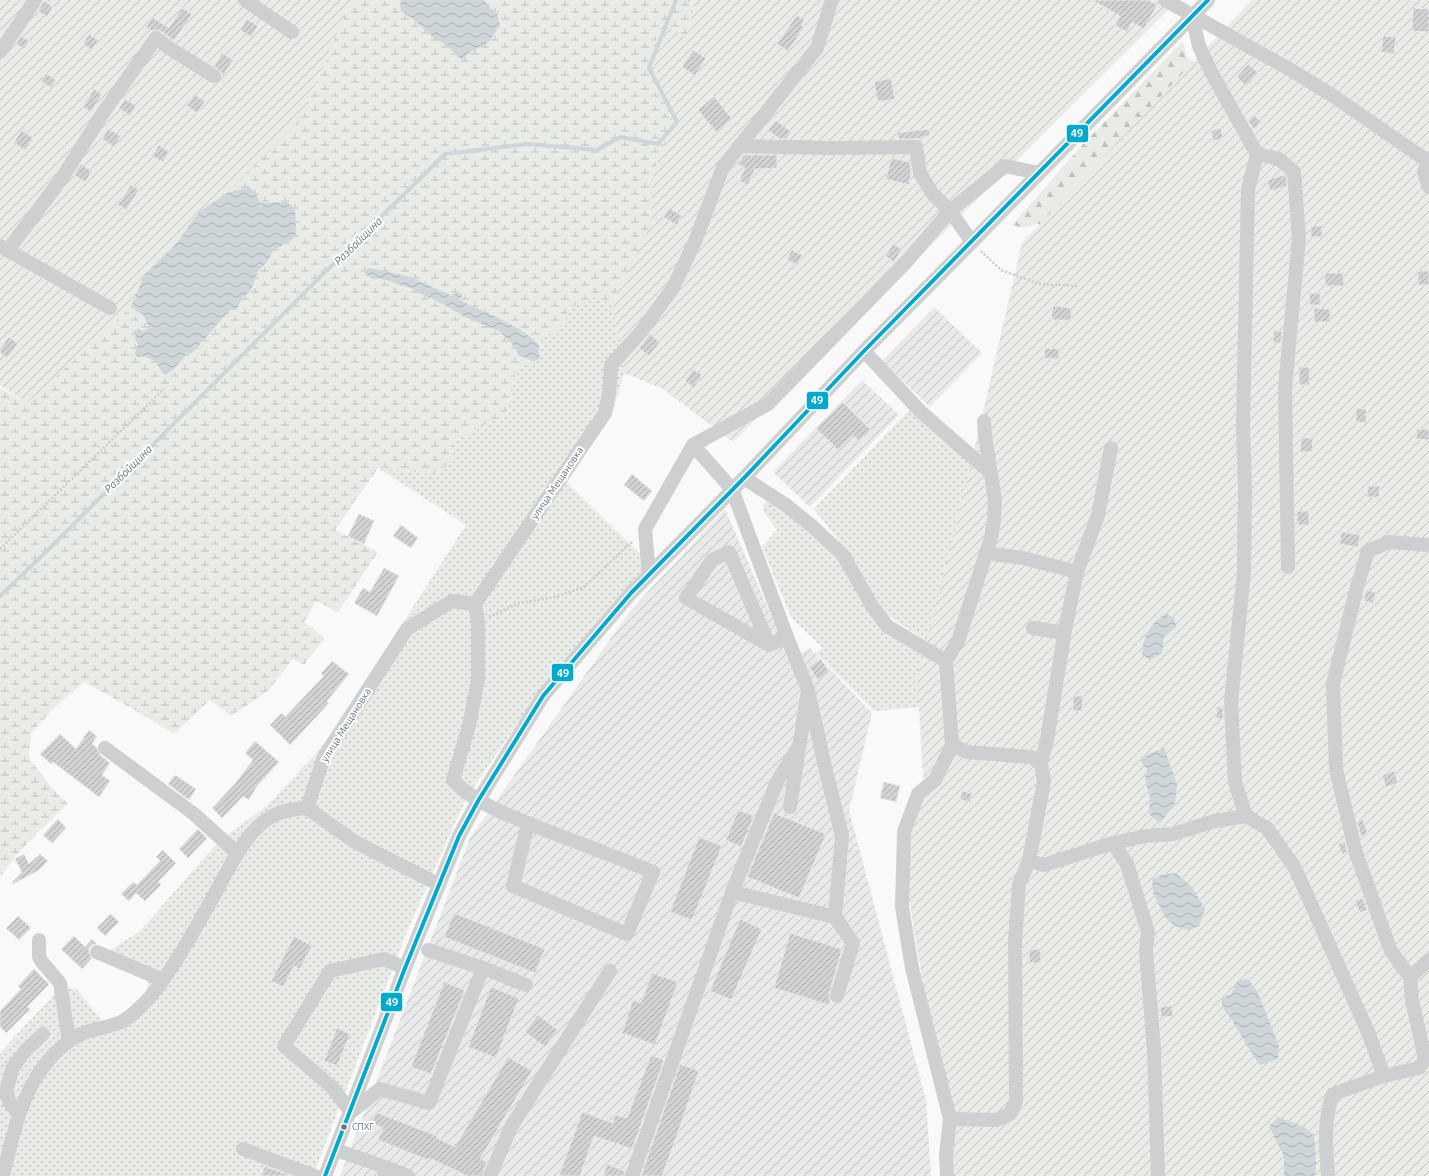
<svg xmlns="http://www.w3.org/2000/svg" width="1429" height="1176" viewBox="0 0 1429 1176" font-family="Ubuntu,sans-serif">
  <defs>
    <pattern id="industrial-furrows" width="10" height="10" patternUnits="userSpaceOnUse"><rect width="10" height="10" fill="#e8e9e9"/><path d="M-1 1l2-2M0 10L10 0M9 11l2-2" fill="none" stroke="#c0c1c2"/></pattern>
    <pattern id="grass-dots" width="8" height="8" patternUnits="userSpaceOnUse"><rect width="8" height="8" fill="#e8ebe6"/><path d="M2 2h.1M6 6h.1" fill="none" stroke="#c0c3c0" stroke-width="1.8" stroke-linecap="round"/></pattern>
    <pattern id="forest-firs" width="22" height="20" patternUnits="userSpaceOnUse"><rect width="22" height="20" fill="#e8ebe6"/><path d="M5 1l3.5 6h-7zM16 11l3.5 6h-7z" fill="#c0c3c0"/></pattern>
    <pattern id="wetland-marsh" width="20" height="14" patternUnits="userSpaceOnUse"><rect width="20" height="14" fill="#e8ebe6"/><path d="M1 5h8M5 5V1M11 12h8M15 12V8" fill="none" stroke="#c0c3c0"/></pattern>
    <pattern id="garden-furrows" width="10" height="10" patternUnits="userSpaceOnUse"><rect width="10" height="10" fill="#e8ebe6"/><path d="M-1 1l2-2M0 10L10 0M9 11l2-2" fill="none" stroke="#c0c3c0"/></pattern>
    <pattern id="water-waves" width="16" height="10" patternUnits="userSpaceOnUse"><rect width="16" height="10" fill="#ced6d9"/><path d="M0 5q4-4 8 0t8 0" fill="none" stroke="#abb2b5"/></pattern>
    <pattern id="building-hatch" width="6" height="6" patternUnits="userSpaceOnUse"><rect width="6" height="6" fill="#d0d2d3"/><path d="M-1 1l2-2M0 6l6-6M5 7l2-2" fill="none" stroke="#acafb1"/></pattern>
  </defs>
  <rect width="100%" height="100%" fill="#f9f9f9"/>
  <!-- industrial -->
  <g fill="url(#industrial-furrows)">
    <path d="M934,307l48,46 -52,54 -48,-46z"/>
    <path d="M862,380l37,35 -89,92 -37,-35z"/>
    <path d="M725,509l65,150 20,-11 62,65 -23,97 77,290 5,76h-591l130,-338 161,-228z"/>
  </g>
  <!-- grass -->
  <g fill="url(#grass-dots)">
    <path d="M595,297l17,6 12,70 -10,35 -47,75 84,81 -112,128 -72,105 -17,37 -44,100 -93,242h-313v-123l57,-62 19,-3 28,36 41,-24 3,-19 -39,-30 31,-20 79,-90 49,-36 51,-55 36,-48 40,-67 71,-110 -88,-57 55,6 21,-33 27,-15 22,-9 13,-49 24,-9c-5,-19 9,-25 23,-33l6,-18z"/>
    <path d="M911,408l77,68 -61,165 -43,-28 -39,-64 -31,-40z"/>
    <path d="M768,501l29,17 41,41 47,71 51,31 8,44 -70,6 -58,-58 7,-5 -32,-31 -29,-70 15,-17 -14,-19v-6z"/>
  </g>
  <!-- forest -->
  <path fill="url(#forest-firs)" d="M1183,41l3,14 13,13 -148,157 -14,-1 -13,4 -12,-3 73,-83z"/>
  <!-- wetland -->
  <path fill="url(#wetland-marsh)" d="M351,0h333l10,7 -7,30 -36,16 21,74 -19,46 -2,54 -39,76 -17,-6 -26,11 -6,18c-14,8 -28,14 -23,33l-24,9 -5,33 -8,16 -22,9 -27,15 -4,23 -17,10 -55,-6 -43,62 43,22 -40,60 -22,-11 -12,21 21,16 -21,27 -11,-6 -25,32 -37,25 -21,-16 -36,34 -41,-25 -49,-27 -27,23 -26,28 -2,25 23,30 16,16c-25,23 -49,45 -68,73v-489l28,15 116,-128 55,-63 28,-19 73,-73z"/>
  <!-- garden -->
  <g fill="url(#garden-furrows)">
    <path d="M0,0h351l-51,120 -73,73 -28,19 -23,32 -32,31 -13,32 -104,96 -27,-18z"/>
    <path d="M684,0h494l-445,442 -70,-53 -39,-16 -12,-70 38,-76 3,-54 19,-46 -21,-74 11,-28 25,12 7,-30z"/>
    <path d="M1252,0h177v1176h-478l-24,-170 -25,-147 22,-71 -7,-110 49,-192 56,-243z"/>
  </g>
  <!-- water -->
  <g fill="url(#water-waves)">
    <path d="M403,0h80l14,14 3,11 -11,17 -22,12 -5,6 -13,-13 -16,-10 -20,-18 -12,-8 -1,-9z"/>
    <path d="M249,187l7,7 4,9 26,-1 9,6 1,22 -3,9 -20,12 -6,11 -9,9 -7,19 -8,7 -7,13h-6l-38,43 -6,2 -12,14 -7,5 -4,-1 -8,-12 -11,-5 -6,1 -3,-3 3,-10 -3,-5 2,-11 6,3 6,-3 -5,-12 -13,-9 13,-32 32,-31 23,-32 28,-19z"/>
    <path d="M370,268l40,9 42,19 5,-5 6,4 -4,4c8,6 18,9 28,14 18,8 39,18 52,32v8l1,6 -8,2 -13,-6 -9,-14 -11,-10 -36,-15 -15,-9 -35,-18 -27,-9 -19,-4 -4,-6z"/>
    <path d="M1165,614l9,3 2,10 -12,10 -2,16 -12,7 -8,-6c2,-20 7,-28 23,-40z"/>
    <path d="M1164,748l13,36 -2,19 -15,20 -11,-9 1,-16 -5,-19 2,-10 -7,-9 9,-6z"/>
    <path d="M1176,873l16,14 13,22 -6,17 -10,4 -14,-4 -10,-9 -12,-24 -1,-14 9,-4z"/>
    <path d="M1248,979l10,14 21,53 -1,13 -18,6c-10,-13 -17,-27 -26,-41 -6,-12 -10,-10 -13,-25l10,-5 7,-14z"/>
    <path d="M1278,1117l26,10 10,8 2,28 -1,13h-31v-20l-15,-30z"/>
  </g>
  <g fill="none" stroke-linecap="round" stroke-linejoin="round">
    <!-- stream -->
    <path stroke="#ced6d9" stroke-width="4" d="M0,596l51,-49 272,-273 122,-120 83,-10 69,6 23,-13 38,7 19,-22 -28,-54 27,-68"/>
  </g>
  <!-- building -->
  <g fill="url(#building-hatch)" stroke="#e8e8e8">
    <path d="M1092,0h56l9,5 -13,24 -12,-7 -5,10 -12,-7 5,-9z"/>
    <path d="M44,1l9,6 -6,10 -9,-6z"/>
    <path d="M182,8l10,6 -18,27 -13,-10 -4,-1 -5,1 -6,-4 6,-10 17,11z"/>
    <path d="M1413,8l16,1v23l-17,-1z"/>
    <path d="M797,15l8,5 -4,5 3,2 -16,24 -11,-7z"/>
    <path d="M247,19l11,7 -7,11 -11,-7z"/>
    <path d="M89,34l9,6 -6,10 -9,-6z"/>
    <path d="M21,36l8,5 -5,8 -8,-5z"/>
    <path d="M1383,36l13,1 -2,17 -13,-2z"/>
    <path d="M693,50l13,8 -11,18 -13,-9z"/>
    <path d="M222,53l11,7 -10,16 -2,-4 -7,-6z"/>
    <path d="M1248,64l10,9 -12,13 -9,-9z"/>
    <path d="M46,73l10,7 -5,8 -10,-7z"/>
    <path d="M891,78l4,21 -17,3 -4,-20z"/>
    <path d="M94,89l8,5 -11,18 -8,-5z"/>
    <path d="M194,94l11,7 -8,12 -10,-7z"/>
    <path d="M714,96l18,23 -16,13 -18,-22z"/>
    <path d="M125,99l11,7 -6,10 -11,-8z"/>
    <path d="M1253,115l8,6 -6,8 -4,-4 -3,-4z"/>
    <path d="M776,120l15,12 -5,7 -8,-1 -10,-8z"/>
    <path d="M1221,128l2,10 -10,3 -2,-10z"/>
    <path d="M108,129l13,7 -7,11 -12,-8z"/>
    <path d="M929,129l1,6 -13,4h-18l-2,-6z"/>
    <path d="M21,130l12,8 -8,12 -11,-7z"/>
    <path d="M159,145l10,7 -6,10 -11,-6z"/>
    <path d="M744,155h33v13l-22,1 -7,16 -9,-4 6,-13 -8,-4z"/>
    <path d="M891,158l19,4 1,11 -2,12 -23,-6z"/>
    <path d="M81,164l11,7 -7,11 -11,-7z"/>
    <path d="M1284,175l2,1 1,10 -17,5 -3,-11z"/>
    <path d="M131,185l8,5 -13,20 -8,-5z"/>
    <path d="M669,208l13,8 -5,9 -14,-8z"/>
    <rect x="1311" y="226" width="11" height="11"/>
    <path d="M893,244l9,5 -8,13 -9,-6z"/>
    <path d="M791,250l11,5 -4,10 -11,-5z"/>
    <rect x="1418" y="271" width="11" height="14"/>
    <path d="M1325,273h18l1,13h-19z"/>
    <path d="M1309,293h11v12h-10z"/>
    <path d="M1053,306l18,2v12h-20z"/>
    <path d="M1314,308l16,1v13h-16z"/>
    <path d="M1274,331h8l-1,12h-8z"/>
    <path d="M650,334l10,8 -11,14 -10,-8z"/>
    <path d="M9,337l9,7 -11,14 -7,-6v-3z"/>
    <path d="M1045,348l14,1v10l-15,-1z"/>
    <path d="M1299,367h11l-1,18h-10z"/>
    <path d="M693,369l9,6 -8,13 -9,-7z"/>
    <path d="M843,402l28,28 -12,11 -6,-6 -15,15 -22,-22z"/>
    <path d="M1356,408l10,1v14l-10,-1z"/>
    <path d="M1417,429h12v11l-13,-1z"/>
    <path d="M1301,438h12l-1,14h-12z"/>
    <path d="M632,474l20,17 -8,10 -20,-16z"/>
    <path d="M1368,486h12l-1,11h-12z"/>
    <rect x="1297" y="511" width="12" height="14"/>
    <path d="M359,514l15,7 -10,23 -16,-8z"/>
    <path d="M401,525l17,13 -7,10 -18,-12z"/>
    <path d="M1341,532l19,3 -2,12 -18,-3z"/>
    <path d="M384,568l15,8 -22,40 -23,-13 9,-15 7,4z"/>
    <path d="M1366,590l10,2 -3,11 -9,-2z"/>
    <path d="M821,659l8,13 -11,8 -9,-13z"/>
    <path d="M332,661l17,13 -22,27 2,2 -39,42 -20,-20 12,-12 3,4 39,-41 -3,-2z"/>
    <path d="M1073,696h10l-1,15h-9z"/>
    <path d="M1217,707h6v12l-7,-1z"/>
    <path d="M89,730l8,6 -5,8 5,4 3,7 10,8 -8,12 8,6 -11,16 -46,-35 -2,2 -11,-10 20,-20 16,15z"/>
    <path d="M255,741l24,21 -22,24 -8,14 -6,-4 -21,22 -10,-10 22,-23 19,-25 -8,-7z"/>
    <path d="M1394,771l4,12 -12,4 -4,-12z"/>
    <path d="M175,775l21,14 -7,11 -21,-16z"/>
    <path d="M884,782l16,4 -4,16 -16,-4z"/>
    <path d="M962,791l10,2 -2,9 -10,-2z"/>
    <path d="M738,810l16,6 -13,31 -15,-7z"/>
    <path d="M774,813l52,21 -27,64 -52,-21z"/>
    <path d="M58,819l8,9 -14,15 -9,-8z"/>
    <path d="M1363,820l5,13 -7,3 -4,-14z"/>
    <path d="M198,829l9,9 -19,20 -9,-9z"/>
    <path d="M699,837l23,9 -30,74 -22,-8z"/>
    <path d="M1345,842l2,10 -5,2 -4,-10z"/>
    <path d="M163,850l13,13 -18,19 3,3 -16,16 -9,-8 -7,8 -8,-7 12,-12 4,3 23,-24 -4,-4z"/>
    <path d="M24,854l5,10 11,-10 8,7 -9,9 -26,14 -1,-2 10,-10 -7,-13z"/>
    <path d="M1363,898l4,12 -7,3 -5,-12z"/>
    <path d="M454,913l91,36 -10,24 -91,-36z"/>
    <path d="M111,914l8,8 -14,14 -8,-8z"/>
    <path d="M18,916l13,12 -12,12 -13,-12z"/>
    <path d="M740,919l22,10 -31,71 -21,-9z"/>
    <path d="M790,933l52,16 -13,45 1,7 -1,4 -55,-17z"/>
    <path d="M74,936l11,11 7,-8 5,5 -5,1 -3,3v5l3,5 -10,11 -21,-20z"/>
    <path d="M294,936l18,10 -12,23 -6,-3 -11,21 -12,-6z"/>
    <path d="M1040,949v3h1v11h-12v-13z"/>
    <path d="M34,969l15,15 -22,23 3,2 -24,24 -6,-6v-16l21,-22 -3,-3z"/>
    <path d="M652,973l26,9 -23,63 -33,-12 11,-33 8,3z"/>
    <path d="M444,982l21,8 -34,84 -20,-7z"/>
    <path d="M491,987l28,11 -23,60 -28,-11z"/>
    <path d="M1172,1006l1,10 -12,1 -1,-10z"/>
    <path d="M538,1015l20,15 -13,17 -20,-15z"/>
    <path d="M337,1028l13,6 -13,32 -13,-5z"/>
    <path d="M651,1055l13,5 -32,89 -38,-13 -14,40h-21l23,-64 31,11 2,-8 12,3z"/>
    <path d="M508,1057l24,14 -52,88 7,3 -5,14h-15l-38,-18 -1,2 -50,-20 5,-12 -11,-5 4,-11 61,24v2l18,9z"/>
    <path d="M680,1064l19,7 -23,67 -14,38h-21z"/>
    <path d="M607,1164l18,7 -1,5h-21z"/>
    <path d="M265,1166l26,10h-30z"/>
  </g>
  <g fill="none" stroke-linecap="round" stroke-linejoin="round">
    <!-- path -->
    <g stroke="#cbcccd" stroke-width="2.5" stroke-dasharray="2 2" stroke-linecap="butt">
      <path d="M981,251l20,19 38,14 40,2"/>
      <path d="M0,549l164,-160"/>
      <path d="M489,617l30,-14 36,-6 29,-10 49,-46"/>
    </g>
    <!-- minor -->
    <g stroke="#cecfd0" stroke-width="14">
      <path d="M245,0l47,32"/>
      <path d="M1165,0l126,70 42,26 96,66"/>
      <path d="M1192,16l7,30 12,26 46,82 -9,36 -5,237 2,61 -1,84 -13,130 4,80 11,34"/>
      <path d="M0,52l35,-52"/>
      <path d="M739,146l92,2 85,-1 4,26 12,20 18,18 22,31"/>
      <path d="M1257,154l22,5 15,13 5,66 -14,150 3,179"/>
      <path d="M1429,159l-5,13 5,15"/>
      <path d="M0,246l110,62"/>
      <path d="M8,250l54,-72 43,-68 51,-72 13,10 45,28"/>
      <path d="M864,351l57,61 70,61"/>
      <path d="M693,445l39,44 55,148 -18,8 -83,-47 26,-38 17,-8 40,93"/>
      <path d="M744,478l42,27 26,21 31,29 29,51 15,20 59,35 6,84 -17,35 -17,14 -14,38 -2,75 10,61 38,151 -4,36 1,21"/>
      <path d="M986,553l37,5 54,14"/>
      <path d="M649,575l-4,-46 48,-84 75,-41 139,-143 43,-50 55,-45 34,7"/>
      <path d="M475,604l3,18v58l-9,46 -16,54c23,26 73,42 105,55 32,12 63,24 95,37l-26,62 -114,-48 15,-63"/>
      <path d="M1033,628l25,4 7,-2"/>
      <path d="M787,637l21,53 -18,117"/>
      <path d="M946,661l12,-20 33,-103 3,-19 1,-19 -10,-64 -1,-15"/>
      <path d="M808,690l18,81 16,65 -7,81 18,26 -16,53"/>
      <path d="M800,744l-23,38 -45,110 103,25"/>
      <path d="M105,748l89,66 43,39"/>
      <path d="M1041,764l6,-24 18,-110 12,-58 21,-57 13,-67"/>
      <path d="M307,808l48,34 83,42"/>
      <path d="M1113,843l14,21 21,68 -2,19 8,99 4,126"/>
      <path d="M1029,861l15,4 69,-22 33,-7 27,-2 42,-13 31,-5 21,12 28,40 73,164 16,44"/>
      <path d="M39,940v17l3,5 18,21 9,58"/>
      <path d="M428,950l55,18 43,17"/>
      <path d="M97,952l66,28"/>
      <path d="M405,968l-21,-9 -54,12 -46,75 48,41 19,25 29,-23 49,14 54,-135"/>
      <path d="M1410,977l-19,-26 -35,-98 -20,-84 -3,-85 24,-97 11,-36 21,-9 40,3"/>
      <path d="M6,1091l7,-24 13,-17 17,-16"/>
      <path d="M0,1092l6,-1 4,12 9,11"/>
      <path d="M950,1119l46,1 14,-6 6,-13 -1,-161 4,-56 10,-23 15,-80 -3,-17 -9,-7 -65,-5 -15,-7"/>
      <path d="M243,1149l72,27"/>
      <path d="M336,1150l49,17v9"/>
      <path d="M385,1167l23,9"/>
      <path d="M3,1176c9,-37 17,-79 41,-110 9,-13 27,-29 42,-34 13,-4 25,-5 37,-11 12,-7 27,-23 35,-34 23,-31 41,-65 60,-99 12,-22 27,-53 48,-68 13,-9 26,-11 41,-12l17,-51 83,-128 45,-28 23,3 130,-191 4,-20 2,-28 29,-32 33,-45 23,-49 27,-72 94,-119 15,-48"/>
      <path d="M325,1176l80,-208 54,-132 19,-35 65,-105 88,-103 113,-115 120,-127 108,-109 236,-242"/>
      <path d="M490,1176l21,-49 99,-156"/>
      <path d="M632,1176l100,-284"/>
      <path d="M1328,1176c-2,-28 -5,-55 5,-82l51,-18 35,-8 6,-9 -13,-59 -2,-23 19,-17"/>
    </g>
    <!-- bus-1 casing -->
    <g stroke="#fff" stroke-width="7">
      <path id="bus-1" d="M325,1176l80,-208 54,-132 19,-35 65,-105 88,-103 113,-115 120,-127 344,-351"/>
    </g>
    <!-- bus-1 -->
    <use href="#bus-1" stroke="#00a9ce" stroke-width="4"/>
  </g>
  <!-- markers -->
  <circle fill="#657683" stroke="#fff" stroke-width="1.5" cx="344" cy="1127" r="3.5"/>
  <g text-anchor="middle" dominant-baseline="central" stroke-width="4" stroke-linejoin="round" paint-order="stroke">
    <!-- bus labels -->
    <g font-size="9" fill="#657683" stroke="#fff" text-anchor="start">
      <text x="352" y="1127">СПХГ</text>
    </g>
    <!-- street labels -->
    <g font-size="10" fill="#657683" stroke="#fff">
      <text transform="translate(557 483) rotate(-56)">улица Мещановка</text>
      <text transform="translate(346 725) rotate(-58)">улица Мещановка</text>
    </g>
    <!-- water labels -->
    <g font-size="11" font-style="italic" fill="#60757c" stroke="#fff">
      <text transform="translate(358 241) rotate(-45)">Разбойщина</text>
      <text transform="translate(128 469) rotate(-45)">Разбойщина</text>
    </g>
  </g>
  <g stroke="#fff" stroke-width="1.5">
    <rect x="1066" y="124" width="23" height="19" rx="4" fill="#00a9ce"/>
    <rect x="806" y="391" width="23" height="19" rx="4" fill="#00a9ce"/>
    <rect x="551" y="663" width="23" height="19" rx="4" fill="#00a9ce"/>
    <rect x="380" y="992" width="23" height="20" rx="4" fill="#00a9ce"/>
  </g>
  <g font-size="11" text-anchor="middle" font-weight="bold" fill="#fff">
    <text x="1077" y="137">49</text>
    <text x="817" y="404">49</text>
    <text x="563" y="677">49</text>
    <text x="392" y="1006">49</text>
  </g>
</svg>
